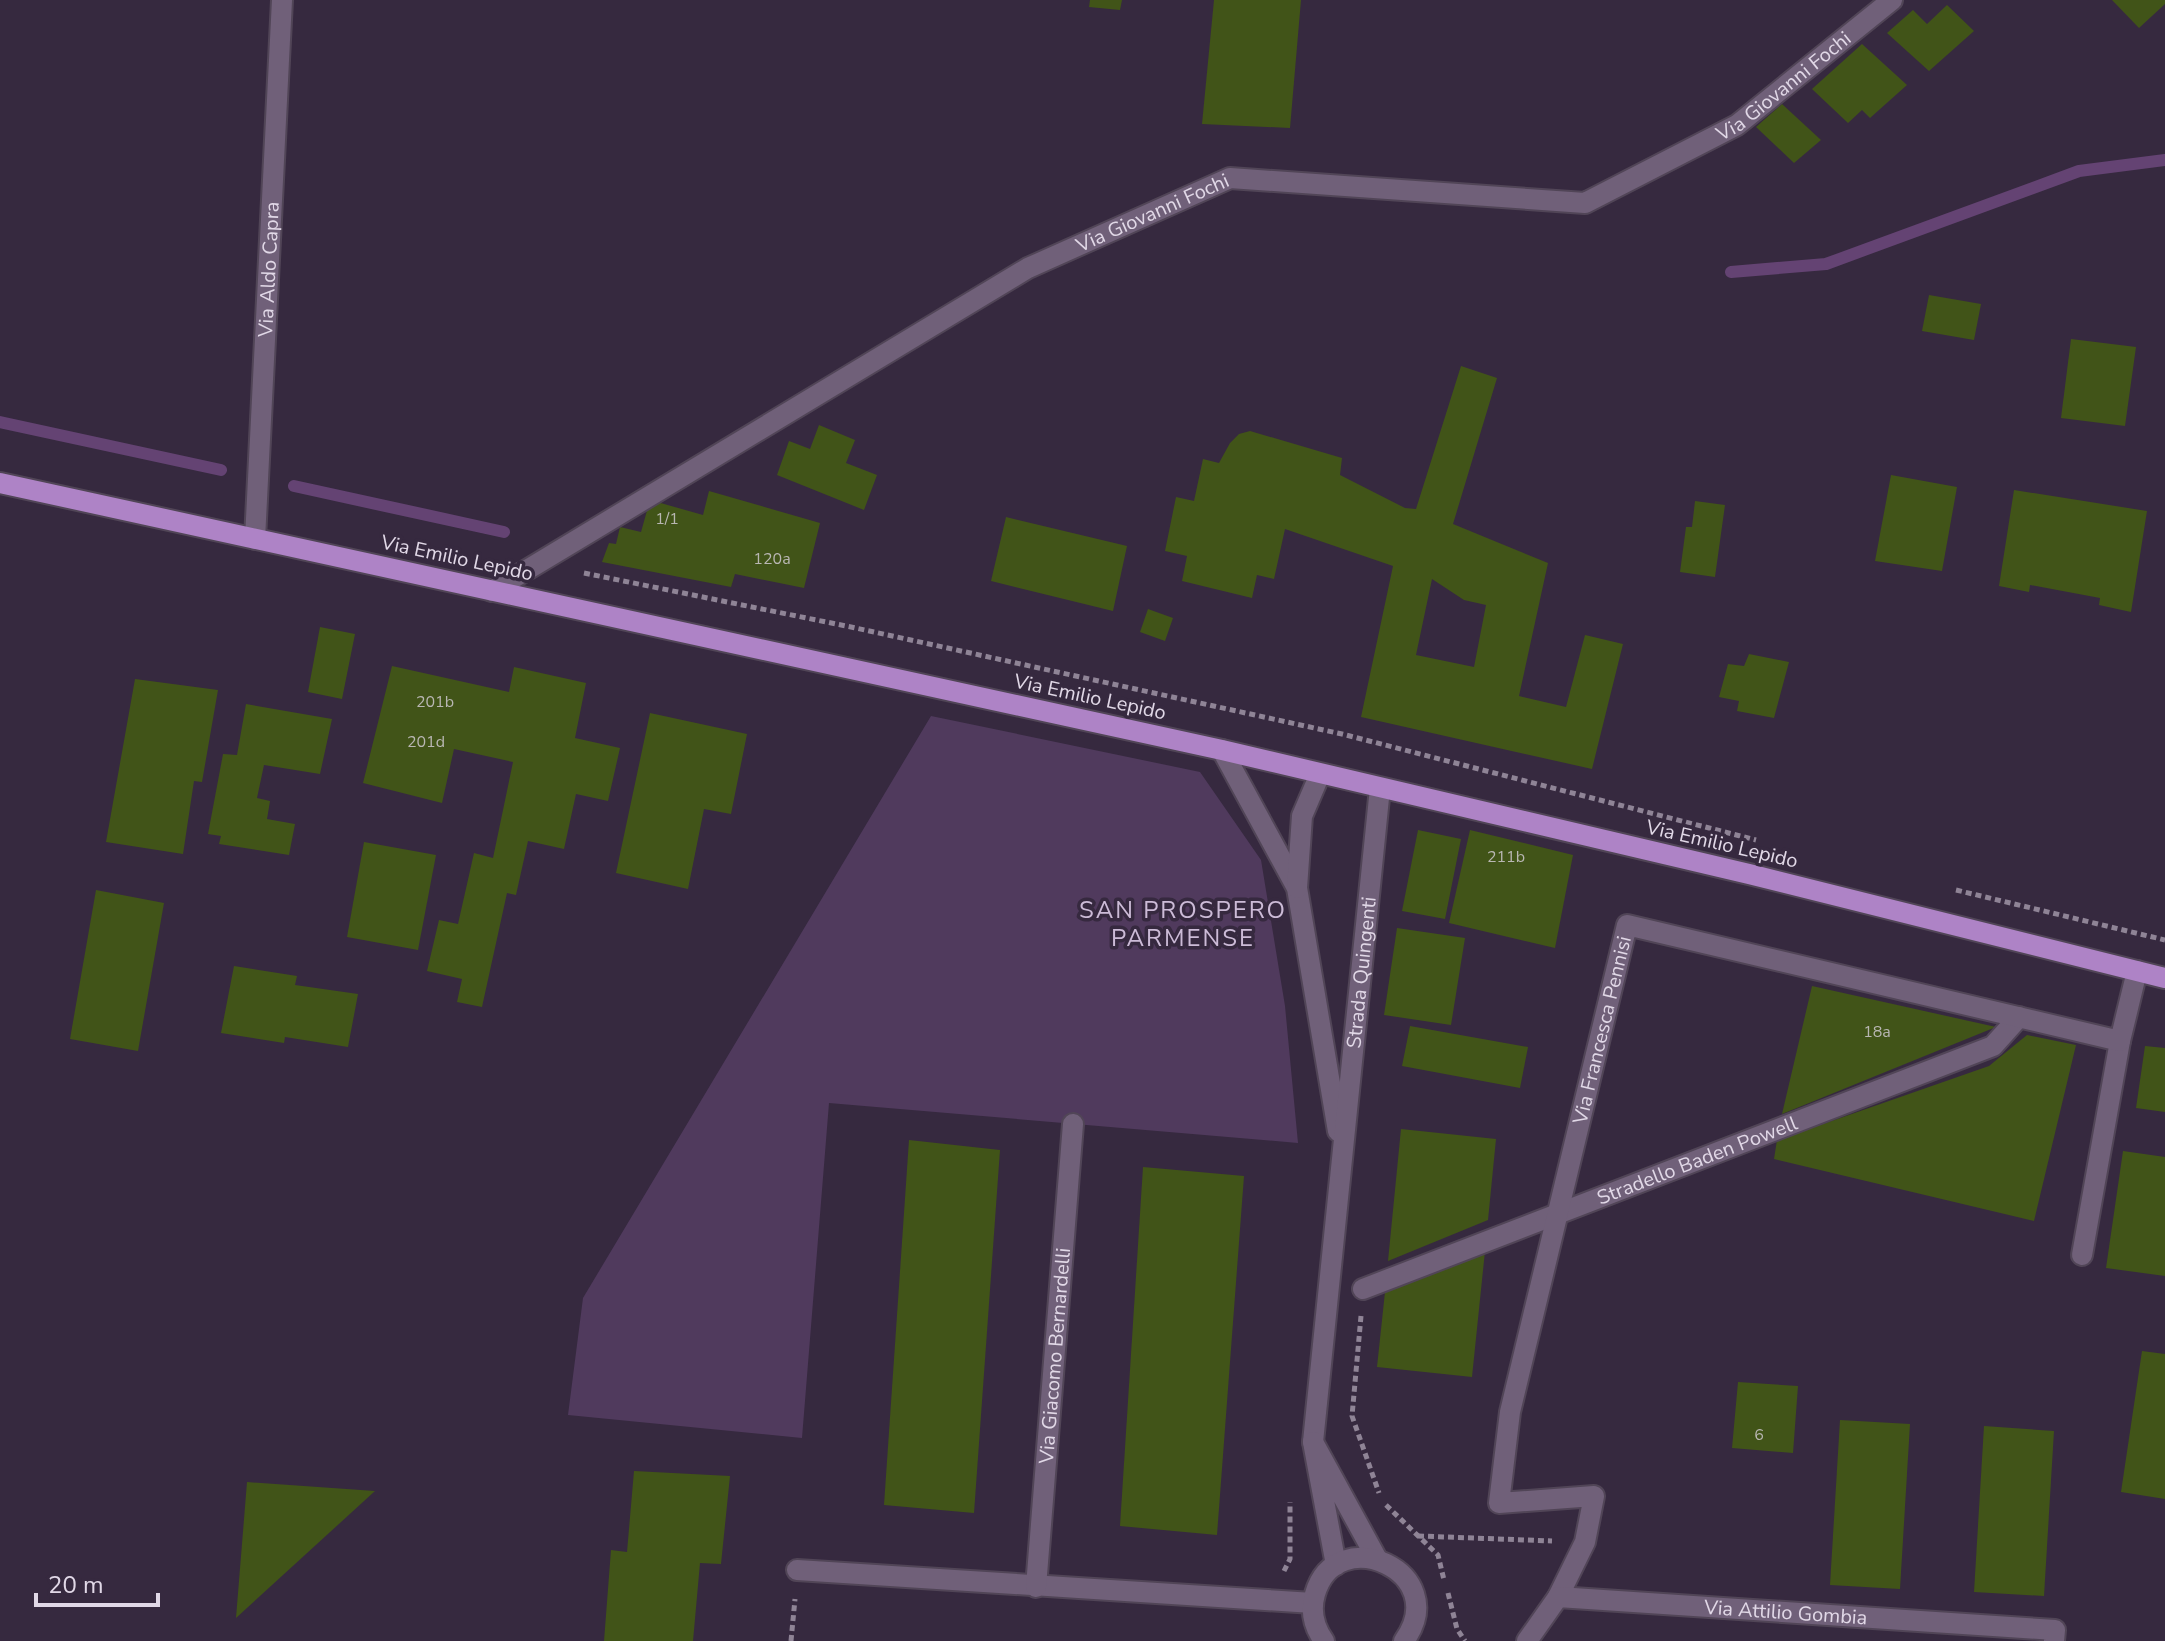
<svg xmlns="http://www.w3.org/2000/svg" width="2165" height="1641" viewBox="0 0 2165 1641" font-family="'Nunito Sans',sans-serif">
  <rect width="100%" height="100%" fill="#36293f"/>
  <!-- green -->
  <path fill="#503a5d" d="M931,716l269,56 61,88 24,146 13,137 -469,-40 -27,335 -234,-23 15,-117z"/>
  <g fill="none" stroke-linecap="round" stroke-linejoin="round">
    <!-- stream -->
    <g stroke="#644373" stroke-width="12">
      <path d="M1731,272l95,-8 253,-93 86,-11"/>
      <path d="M0,422l221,48"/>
      <path d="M294,486l210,46"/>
    </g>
  </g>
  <!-- building -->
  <g fill="#415418" fill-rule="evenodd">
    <path d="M1090,0h32l-2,10 -31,-3z"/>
    <path d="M1214,0h87l-11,128 -88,-4z"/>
    <path d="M2112,0h53v4l-26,24z"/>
    <path d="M1947,5l27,26 -45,40 -42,-38 26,-23 14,14z"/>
    <path d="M1862,44l45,41 -37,33 -8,-8 -14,13 -36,-34z"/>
    <path d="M1782,104l39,36 -27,23 -38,-36z"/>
    <path d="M1929,295l52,9 -7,36 -52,-9z"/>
    <path d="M2071,339l65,8 -11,79 -64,-8z"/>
    <path d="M1461,366l36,12 -44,146 95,39 -29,133 47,11 19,-72 38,9 -31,125 -231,-52 32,-151 -108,-37 -11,50 -17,-4 -5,23 -70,-17 5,-25 -22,-5 11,-54 18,4 9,-42 16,4 11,-20 9,-9 11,-3 92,27 -2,17 65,33 11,1zM1432,579l32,21 22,5 -12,62 -58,-12z"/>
    <path d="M819,425l36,15 -9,23 31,12 -13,35 -87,-35 12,-34 21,8z"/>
    <path d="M1891,475l66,12 -15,84 -67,-10z"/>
    <path d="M2014,490l133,21 -16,101 -32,-7 1,-7 -70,-13 -1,7 -30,-6z"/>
    <path d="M709,491l111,32 -16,65 -69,-14 -4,13 -129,-25 7,-19 7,1 4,-17 21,5 9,-32 53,15z"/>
    <path d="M1695,501l30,4 -10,72 -35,-5 6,-45h6z"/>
    <path d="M1006,517l121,29 -14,65 -122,-30z"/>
    <path d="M1148,609l25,9 -8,23 -25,-9z"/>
    <path d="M320,627l35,7 -13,65 -34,-7z"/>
    <path d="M1749,654l40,8 -15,56 -37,-7 2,-10 -20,-4 9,-33 16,2z"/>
    <path d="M392,666l117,26 5,-25 72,16 -11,55 45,10 -12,53 -32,-7 -12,55 -36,-8 -12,54 -9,-2 -25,114 -25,-5 5,-23 -35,-8 12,-51 19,4 16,-71 19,5 20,-96 -59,-13 -12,54 -79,-20z"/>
    <path d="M135,679l83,11 -16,92 -8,-1 -11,73 -77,-12z"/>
    <path d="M246,704l86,15 -12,55 -56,-9 -7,33 13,3 -3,18 28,5 -6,31 -70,-11 2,-8 -13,-2 15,-80 14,1z"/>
    <path d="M650,713l97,21 -16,80 -27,-5 -16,80 -72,-16z"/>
    <path d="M1418,830l43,9 -16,80 -43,-8z"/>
    <path d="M1470,830l103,25 -18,93 -106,-25z"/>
    <path d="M364,842l72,13 -18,95 -71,-13z"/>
    <path d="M96,890l68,13 -26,148 -68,-12z"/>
    <path d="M1397,928l68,10 -14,87 -67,-10z"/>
    <path d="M234,966l63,10 -2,9 63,9 -10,53 -63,-10 -1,6 -63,-10z"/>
    <path d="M1812,986l184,41 -214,87z"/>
    <path d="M1410,1026l118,21 -8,41 -118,-22z"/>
    <path d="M2027,1035l49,10 -42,176 -260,-62 3,-19 212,-74z"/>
    <path d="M2145,1046l20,2v64l-29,-4z"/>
    <path d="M1401,1129l95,10 -8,81 -100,41z"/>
    <path d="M909,1140l91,10 -26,363 -90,-8z"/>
    <path d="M2123,1151l42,6v119l-59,-8z"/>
    <path d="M1143,1167l101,9 -27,359 -97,-9z"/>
    <path d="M1485,1251l-13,126 -95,-10 8,-75z"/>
    <path d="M2142,1351l23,3v145l-44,-7z"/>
    <path d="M1738,1382l60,4 -5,67 -61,-5z"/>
    <path d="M1840,1420l70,4 -10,165 -70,-4z"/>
    <path d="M1984,1426l70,5 -10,165 -70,-4z"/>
    <path d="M634,1471l96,5 -9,88 -21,-1 -7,78h-89l7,-91 16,2z"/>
    <path d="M247,1482l128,9 -139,127z"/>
  </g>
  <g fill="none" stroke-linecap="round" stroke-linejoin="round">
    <!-- lane casing -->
    <g stroke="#514557" stroke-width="24">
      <path id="lane" d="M2082,1255l38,-214"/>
    </g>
    <!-- street casing -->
    <g stroke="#514557" stroke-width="24">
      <g id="street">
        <path id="s1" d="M255,539l27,-539"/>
        <path id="s2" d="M492,591l536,-323 202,-90 355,25 152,-78 155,-125"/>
        <path d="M1222,750l75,138 41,243"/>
        <path d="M1297,888l5,-72 18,-42"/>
        <path id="s3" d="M1363,1289l630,-243 26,-29"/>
        <path id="s4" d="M1313,1442l67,-654"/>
        <path d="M1336,1565l-23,-123 64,117"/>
        <path d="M797,1570l516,33"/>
        <path id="s5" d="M1036,1587l37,-463"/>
        <path id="s6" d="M1558,1597l27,-55 9,-46 -95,7 11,-91 117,-487 493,116 17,-70"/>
        <path d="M1324,1641c-10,-14 -14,-30 -9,-47 21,-74 139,-22 89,47"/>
        <path id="s7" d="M1527,1641l31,-44 497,33 -1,11"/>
      </g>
    </g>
    <!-- primary casing -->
    <g stroke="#514557" stroke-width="24">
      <path id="primary" d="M0,483l1222,267 527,124 416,104"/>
    </g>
    <!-- path -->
    <g stroke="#8f8496" stroke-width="5" stroke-dasharray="6 4" stroke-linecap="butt">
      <path d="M584,573l267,54 491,107 414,106"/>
      <path d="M1956,890l209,50"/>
      <path d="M1361,1316l-9,100 27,77"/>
      <path d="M1386,1505l52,50 6,25"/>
      <path d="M1418,1536l134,5"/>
      <path d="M1284,1571l6,-12v-57"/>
      <path d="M1448,1593l9,36 8,12"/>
      <path d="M791,1641l4,-42"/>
    </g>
    <!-- lane -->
    <use href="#lane" stroke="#706079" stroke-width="20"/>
    <!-- street -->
    <use href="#street" stroke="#706079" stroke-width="20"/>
    <!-- primary -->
    <use href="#primary" stroke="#ae83c6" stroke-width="20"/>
  </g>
  <g text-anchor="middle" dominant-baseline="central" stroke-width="7" stroke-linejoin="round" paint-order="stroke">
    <!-- number labels -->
    <g font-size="16" fill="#b9b7b3">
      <text x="667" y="519">1/1</text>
      <text x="772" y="559">120a</text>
      <text x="435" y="702">201b</text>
      <text x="426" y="742">201d</text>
      <text x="1506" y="857">211b</text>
      <text x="1877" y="1032">18a</text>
      <text x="1759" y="1435">6</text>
    </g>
    <!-- street labels -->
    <g font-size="20" fill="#e1d8e7" stroke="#36293f">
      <text stroke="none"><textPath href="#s2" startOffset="1434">Via Giovanni Fochi</textPath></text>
      <text stroke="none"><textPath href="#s2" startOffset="762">Via Giovanni Fochi</textPath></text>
      <text stroke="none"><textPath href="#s1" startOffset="270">Via Aldo Capra</textPath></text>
      <text transform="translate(457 558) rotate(12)">Via Emilio Lepido</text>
      <text transform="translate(1090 697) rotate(12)">Via Emilio Lepido</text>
      <text transform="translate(1722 844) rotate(13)">Via Emilio Lepido</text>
      <text stroke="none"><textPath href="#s4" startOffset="472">Strada Quingenti</textPath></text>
      <text stroke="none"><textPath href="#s6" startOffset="688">Via Francesca Pennisi</textPath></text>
      <text stroke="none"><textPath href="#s3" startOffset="358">Stradello Baden Powell</textPath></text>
      <text stroke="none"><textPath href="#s5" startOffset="232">Via Giacomo Bernardelli</textPath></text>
      <text stroke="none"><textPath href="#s7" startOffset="282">Via Attilio Gombia</textPath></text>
    </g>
    <!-- quarter labels -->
    <g font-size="24" letter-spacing="2" fill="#ccbbd7" stroke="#36293f">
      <text x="1183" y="910">SAN PROSPERO<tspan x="1183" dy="28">PARMENSE</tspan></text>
    </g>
  </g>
  <!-- scale -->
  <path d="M36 1593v12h122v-12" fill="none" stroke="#e1d8e7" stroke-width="4"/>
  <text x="48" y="1593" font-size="24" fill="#e1d8e7" stroke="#36293f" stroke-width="6" paint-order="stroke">20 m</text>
</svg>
